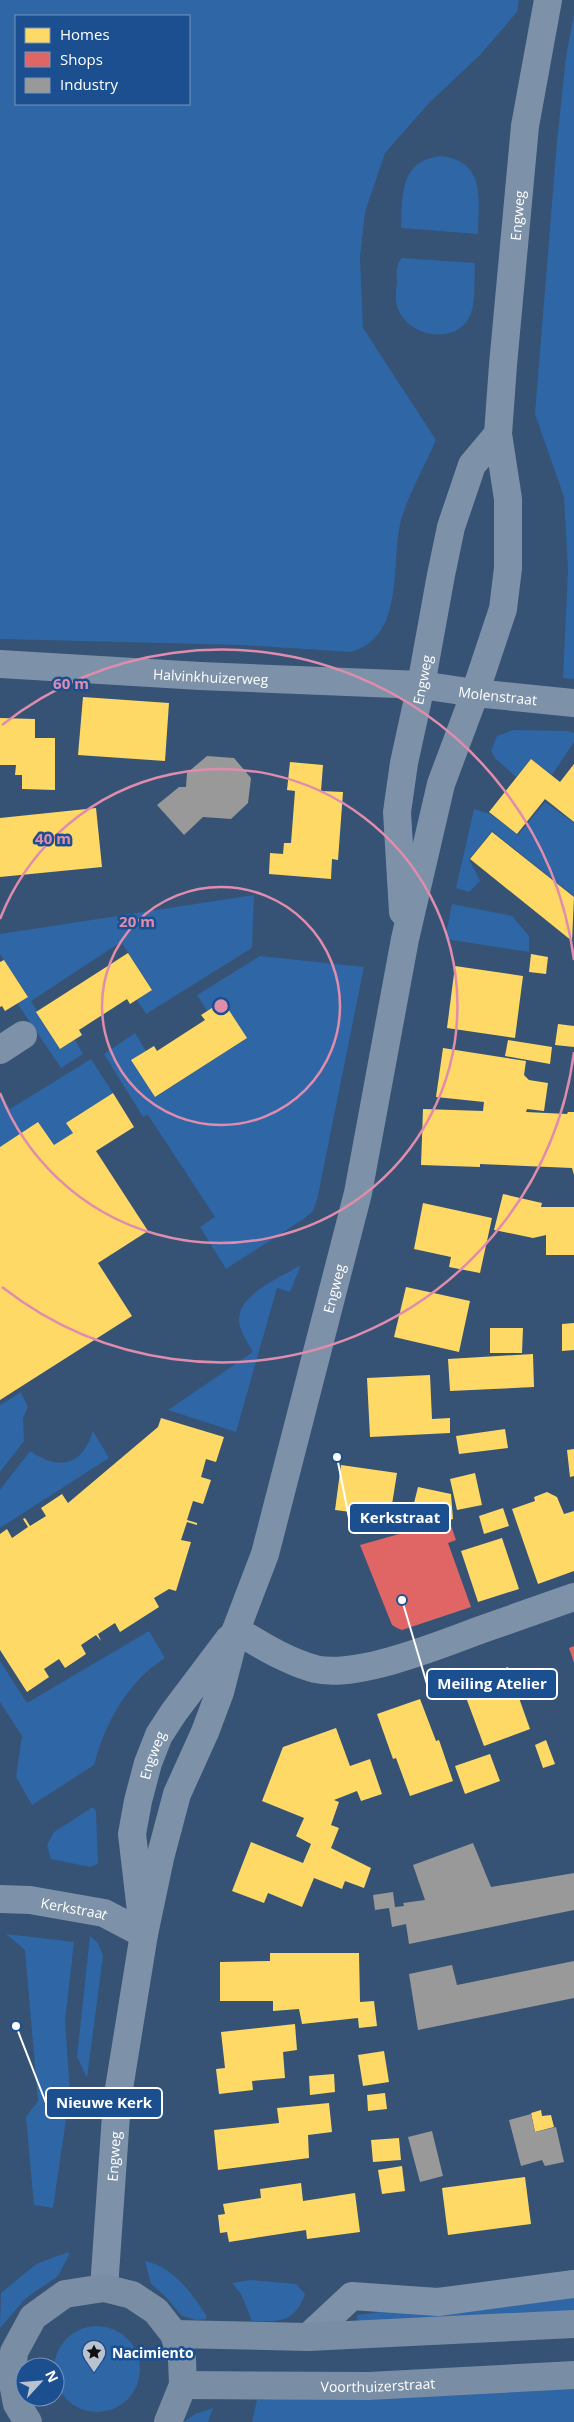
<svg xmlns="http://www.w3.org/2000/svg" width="574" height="2422" viewBox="0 0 574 2422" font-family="'Open Sans',sans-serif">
  <rect width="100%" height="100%" fill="#365274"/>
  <!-- green -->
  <g fill="#2f66a5" fill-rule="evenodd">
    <path d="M0,0h519l-2,12 -36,42 -52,49 -44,50 -20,59 -5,46 3,70 73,112c-11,26 -26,51 -34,77 -13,40 6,119 -51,135l-110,-7 -241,-6zM16,16h173v88h-173z"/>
    <path d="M574,14v665l-11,-1 5,-108 -4,-73 -29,-83 22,-273 9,-84z"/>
    <path d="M441,156c45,5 38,44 37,78l-77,-6c2,-34 -2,-67 40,-72z"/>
    <path d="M402,258l73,5c-1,13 1,38 -4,50 -12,34 -65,25 -74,-7 -2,-7 -1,-16 0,-23 0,-9 -2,-18 5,-25z"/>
    <path d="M513,730l55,1 6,2v9l-22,33 -21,-16 -15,18 -21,-19 -4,-7 6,-15z"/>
    <path d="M545,802l29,21v73l-82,-65 -23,28 11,22 -11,11 -13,-4 18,-79 16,5 28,21z"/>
    <path d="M254,895l-2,53 -106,66 -9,-14 15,-11 -31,-47 -90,59 29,48 15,-9 8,14 -22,14 -44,-65 11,-7 -28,-42v-20z"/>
    <path d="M452,904l60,12 17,20v16l-84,-13z"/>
    <path d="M260,956l104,11 -47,233 -4,11 -8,7 -79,51 -26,-42 15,-10 -67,-102 -5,2 -39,-63 31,-21 11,18 -14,9 24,37 91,-59 -40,-27 -10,-16z"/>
    <path d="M91,1059l22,34 -47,30 7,10 -19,12 -16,-23 -38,25v-55l10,17z"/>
    <path d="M301,1265l-11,27 -13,-4 -41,144 -68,-22 85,-58c-5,-10 -14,-21 -14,-33 0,-25 42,-42 62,-54z"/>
    <path d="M21,1392l7,15 -5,11 1,23 -24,31v-67z"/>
    <path d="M93,1431l16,27 -109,70v-38l30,-39c29,20 52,15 63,-20z"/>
    <path d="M149,1631l16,27c-37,23 -60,65 -71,107l-62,40 -16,-28 6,-41 -22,-34v-41l27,42z"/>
    <path d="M93,1807l3,4 2,53 -8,3 -39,-8 -4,-14 7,-13z"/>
    <path d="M6,1934l68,8 -9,79 5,72 -17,115 -19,-3 -8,-88 12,-16 -13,-151z"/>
    <path d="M90,1936l8,7 5,13 -16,122 -10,-21z"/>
    <path d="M68,2252l1,3 -11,21 -32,22 -26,30 1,-35 35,-29z"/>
    <path d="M145,2261c27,5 47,32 61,54v4l-9,1 -15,-4 -18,-21 -13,-11z"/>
    <path d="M251,2280l45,4 9,10c-10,29 -27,28 -53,27l-11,-27 -9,-11z"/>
    <path d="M574,2295v18l-216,9 -1,-7 23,-3h38z"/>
    <circle cx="97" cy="2369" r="43"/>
    <path d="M574,2383v39h-322l5,-22z"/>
    <path d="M213,2408l-5,14h-24l11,-8z"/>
  </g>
  <!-- homes -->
  <g fill="#ffd966">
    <path d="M83,697l86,6 -4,58 -87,-6z"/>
    <path d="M0,718l35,1v19h20v52l-33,-1v-14h-7l1,-10h-16z"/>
    <path d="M531,759l29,23 14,-18v58l-29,-23 -28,35 -28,-22z"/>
    <path d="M290,762l33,3 -2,26 22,1 -5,68 -6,-1 -1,20 -62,-5 1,-21 13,1 1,-11h7l4,-52 -8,-1z"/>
    <path d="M96,808l6,59 -102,10v-59z"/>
    <path d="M492,832l82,65 -2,44 -102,-82z"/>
    <path d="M128,953l24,37 -22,14 -3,-5 -48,31 3,5 -22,14 -24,-37z"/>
    <path d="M531,954l17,3 -2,17 -17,-2z"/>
    <path d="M4,960l24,37 -23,14 -3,-5 -2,1v-45z"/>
    <path d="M455,966l68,10 -8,62 -68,-10z"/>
    <path d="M223,1001l24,37 -92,59 -24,-37 23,-14 3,5 48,-31 -4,-5z"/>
    <path d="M558,1024l16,2v21l-19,-2z"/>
    <path d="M508,1040l44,7 -2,17 -45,-8z"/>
    <path d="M443,1048l83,13 -2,14 5,5 19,3 -4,28 -17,-2 -1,3 41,2 1,-2h6v63l-2,-7 -92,-4v3l-59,-2 2,-56 60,2 1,-9 -48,-5z"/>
    <path d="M113,1093l21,34 -38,24 52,80 -50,32 34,53 -132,84v-253l38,-25 16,23 19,-12 -7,-10z"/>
    <path d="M503,1194l39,9 -1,4h33v48h-28v-20l-13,3 -39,-8z"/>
    <path d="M423,1203l69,15 -12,55 -31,-6 2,-10 -37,-8z"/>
    <path d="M406,1287l64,14 -11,51 -65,-15z"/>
    <path d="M574,1323v27l-12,1v-27z"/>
    <path d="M490,1328h33l-1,25h-32z"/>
    <path d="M533,1354l1,33 -84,4 -2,-32z"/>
    <path d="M430,1375l2,44 18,-1v15l-80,4 -3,-59z"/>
    <path d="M161,1418l63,19 -8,25 -10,-3 -5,18 10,3 -8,24 -10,-3 -6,19 10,3v2l-10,-3 -6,18 10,2 -15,49 -7,-2 -15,9 5,9 -39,25 -5,-9 -17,11 3,7 -5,-6 -15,10 5,9 -21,14 -6,-9 -15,10 5,8 -22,15 -27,-42v-116l7,-5 5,9 16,-11 -5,-8 2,-1 5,8 16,-10 -5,-8 21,-14 6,9 90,-76z"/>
    <path d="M505,1429l3,19 -49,6 -3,-18z"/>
    <path d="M574,1449v27l-4,1 -3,-27z"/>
    <path d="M341,1465l56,8 -7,44 -55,-7z"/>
    <path d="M475,1473l7,32 -25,5 -7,-31z"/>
    <path d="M418,1487l33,7 2,25 -48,14 -1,-28 9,2z"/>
    <path d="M547,1492l10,5 7,17 10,-3v60l-36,13 -26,-75 23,-8 -1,-4z"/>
    <path d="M503,1508l6,18 -25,8 -5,-18z"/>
    <path d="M502,1538l17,51 -41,13 -17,-51z"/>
    <path d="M508,1667l22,62 -46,17 -23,-62z"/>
    <path d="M420,1699l16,42 3,-1 14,41 -43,15 -14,-38 -3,1 -16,-45z"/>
    <path d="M336,1728l14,38 20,-7 12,35 -21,7 -4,-10 -23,9 5,2 -8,23 8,3 -8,20 40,20 -7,20 -19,-7 -3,8 -28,-11 -12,29 -34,-14 -4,10 -32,-12 19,-49 52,21 8,-19 -15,-8 8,-18 -42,-17 21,-54z"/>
    <path d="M546,1740l9,24 -12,4 -8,-23z"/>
    <path d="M490,1754l10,27 -35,13 -10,-28z"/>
    <path d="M270,1953h89l1,49 14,-1 3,25 -18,2 -1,-10 -56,6 -3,-15 -26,2v-10h-53v-39l50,-1z"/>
    <path d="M295,2024l2,26 -14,2 2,26 -33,3 1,9 -34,4 -3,-25 9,-1 -4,-36z"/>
    <path d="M384,2051l5,31 -26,4 -5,-31z"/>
    <path d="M334,2074l1,18 -25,3 -1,-19z"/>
    <path d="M385,2093l2,16 -19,2 -1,-16z"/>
    <path d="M329,2103l3,29 -24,3 1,23 -91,12 -4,-40 65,-7 -2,-15z"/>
    <path d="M541,2110l1,6 9,-1 3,12 -19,5 -4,-19z"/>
    <path d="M399,2138l2,22 -28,2 -2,-22z"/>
    <path d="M402,2166l3,25 -23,3 -4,-24z"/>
    <path d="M525,2177l6,47 -83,11 -6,-47z"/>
    <path d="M301,2183l2,18 52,-8 5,39 -53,7 -1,-9 -77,12 -2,-10 -7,1 -2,-18 7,-1 -2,-10 38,-6 -1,-9z"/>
  </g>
  <!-- shops -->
  <g fill="#e06666">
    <path d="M449,1520l7,20 -8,3 23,64 -69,23 -5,-2 -5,-3 -32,-80z"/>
    <path d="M574,1646v17l-5,-15z"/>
  </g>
  <!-- industry -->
  <g fill="#999">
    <path d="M207,756l27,2 17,20 -3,25 -17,16 -28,-2 -19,18 -27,-30 22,-18h7l1,-14z"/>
    <path d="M473,1843l18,44 83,-14v37l-165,34 -3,-20 -14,3 -3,-19 -14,2 -2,-15 20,-3 2,15 9,-1 -1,-3 22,-3 -12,-35z"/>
    <path d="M574,1961v37l-156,32 -9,-56 43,-9 5,20z"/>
    <path d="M531,2114l4,18 21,-5 8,35 -19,4 -3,-6 -21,6 -12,-46z"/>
    <path d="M432,2131l11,45 -23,6 -12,-45z"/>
  </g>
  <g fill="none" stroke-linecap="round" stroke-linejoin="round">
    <!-- minor -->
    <g stroke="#7d92a8" stroke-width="28">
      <path id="s1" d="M0,664l200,12 221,9 54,8 99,10"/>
      <path d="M0,1050l23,-15"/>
      <path d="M236,1630c25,15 50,31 79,39 41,10 125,-24 165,-39 32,-11 63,-22 94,-33"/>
      <path id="s2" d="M0,1899l30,1 74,13 40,21"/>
      <path d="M308,2337l44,-41 86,6 136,-18"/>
    </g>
    <!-- tertiary -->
    <g stroke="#7d92a8" stroke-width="28">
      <path id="s3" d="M403,912l-6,-100 7,-49 17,-78 20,-110 10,-48 21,-62 26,-31"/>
      <path id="s4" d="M141,1911l-9,-77 6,-33 10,-38 11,-28 15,-23 55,-73"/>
      <path id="s5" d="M104,2288l13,-187 27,-167 16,-76 17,-64 28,-62 15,-40 16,-62 29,-76 93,-361 47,-254 36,-155 34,-91 28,-84 5,-41v-69l-10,-65 5,-69 22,-239 23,-126"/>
    </g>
    <!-- secondary -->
    <g stroke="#798da4" stroke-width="28">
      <path d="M174,2334l134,3 266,-13"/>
      <path id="s6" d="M183,2385l186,1 205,-11"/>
      <path d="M28,2422l-11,-18 -5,-26 2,-26 19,-35 32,-23 39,-6 28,7 24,16 18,23 8,25 1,26 -15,37"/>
    </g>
  </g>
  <!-- distance rings -->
  <g fill="none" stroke="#e08cad" stroke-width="2.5">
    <circle cx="221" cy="1006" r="119"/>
    <path d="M0 919A237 237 0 1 1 0 1093"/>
    <path d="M574 1052A356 356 0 0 1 2 1287M2 725A356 356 0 0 1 574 960"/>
  </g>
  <!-- icons -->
  <defs>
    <g id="sight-pin" transform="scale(1.25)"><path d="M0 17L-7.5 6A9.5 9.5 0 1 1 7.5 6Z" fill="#b9c2ce" stroke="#1b4f8f"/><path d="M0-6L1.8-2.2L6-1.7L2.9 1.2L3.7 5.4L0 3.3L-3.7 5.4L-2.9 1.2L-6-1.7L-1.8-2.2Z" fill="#111"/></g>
  </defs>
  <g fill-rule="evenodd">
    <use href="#sight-pin" x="94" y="2352"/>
  </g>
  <g text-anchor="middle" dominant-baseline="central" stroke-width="5" stroke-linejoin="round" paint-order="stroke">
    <!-- street labels -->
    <g font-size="14" fill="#fff" stroke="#1b4f8f">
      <text stroke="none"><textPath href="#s5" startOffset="2128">Engweg</textPath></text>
      <text stroke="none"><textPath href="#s1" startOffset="211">Halvinkhuizerweg</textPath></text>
      <text stroke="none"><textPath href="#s3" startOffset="235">Engweg</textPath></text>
      <text stroke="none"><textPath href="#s1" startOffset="499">Molenstraat</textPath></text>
      <text stroke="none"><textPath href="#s5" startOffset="1031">Engweg</textPath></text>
      <text stroke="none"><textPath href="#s4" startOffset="159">Engweg</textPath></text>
      <text stroke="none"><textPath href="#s2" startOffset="75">Kerkstraat</textPath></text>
      <text stroke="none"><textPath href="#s5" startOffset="132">Engweg</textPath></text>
      <text stroke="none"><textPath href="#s6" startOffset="195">Voorthuizerstraat</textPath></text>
    </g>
    <!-- poi labels -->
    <g font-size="14" font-weight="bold" fill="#fff" stroke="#1b4f8f" text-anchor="start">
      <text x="112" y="2352">Nacimiento</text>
    </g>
  </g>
  <circle cx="221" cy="1006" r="8" fill="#e08cad" stroke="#1b4f8f" stroke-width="2.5"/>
  <g font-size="15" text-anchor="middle" font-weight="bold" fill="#e08cad" stroke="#1b4f8f" stroke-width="5" stroke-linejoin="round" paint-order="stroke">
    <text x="71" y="689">60 m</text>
    <text x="53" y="844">40 m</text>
    <text x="137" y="927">20 m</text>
  </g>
  <!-- callouts -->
  <path fill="none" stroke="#fff" stroke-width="2" d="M337 1457L349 1518M402 1600L427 1684M16 2026L46 2103"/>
  <g fill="#fff" stroke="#1b4f8f" stroke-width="2">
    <circle cx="337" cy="1457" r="5"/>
    <circle cx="402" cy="1600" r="5"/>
    <circle cx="16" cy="2026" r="5"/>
  </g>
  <g fill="#1b4f8f" stroke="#fff" stroke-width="2">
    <rect x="349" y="1503" width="101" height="30" rx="5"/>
    <rect x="427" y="1669" width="130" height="30" rx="5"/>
    <rect x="46" y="2088" width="116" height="30" rx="5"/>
  </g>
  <g font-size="15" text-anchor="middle" font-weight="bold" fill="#fff">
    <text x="400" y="1523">Kerkstraat</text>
    <text x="492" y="1689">Meiling Atelier</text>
    <text x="104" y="2108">Nieuwe Kerk</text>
  </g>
  <!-- legend -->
  <rect x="15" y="15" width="175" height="90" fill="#1b4f8f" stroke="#7695bc"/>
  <rect x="25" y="28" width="25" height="15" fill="#ffd966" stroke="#7695bc"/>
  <text x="60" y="40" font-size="15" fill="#ffffff">Homes</text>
  <rect x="25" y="52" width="25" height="15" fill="#e06666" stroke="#7695bc"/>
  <text x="60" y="65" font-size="15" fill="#ffffff">Shops</text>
  <rect x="25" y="78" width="25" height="15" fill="#999999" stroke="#7695bc"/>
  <text x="60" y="90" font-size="15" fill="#ffffff">Industry</text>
  <!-- north arrow -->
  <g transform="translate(40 2382) rotate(64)"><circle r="24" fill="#1b4f8f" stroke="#7695bc"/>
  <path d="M0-4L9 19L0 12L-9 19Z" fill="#b9c2ce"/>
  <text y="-8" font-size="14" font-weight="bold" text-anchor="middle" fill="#ffffff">N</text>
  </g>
</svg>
